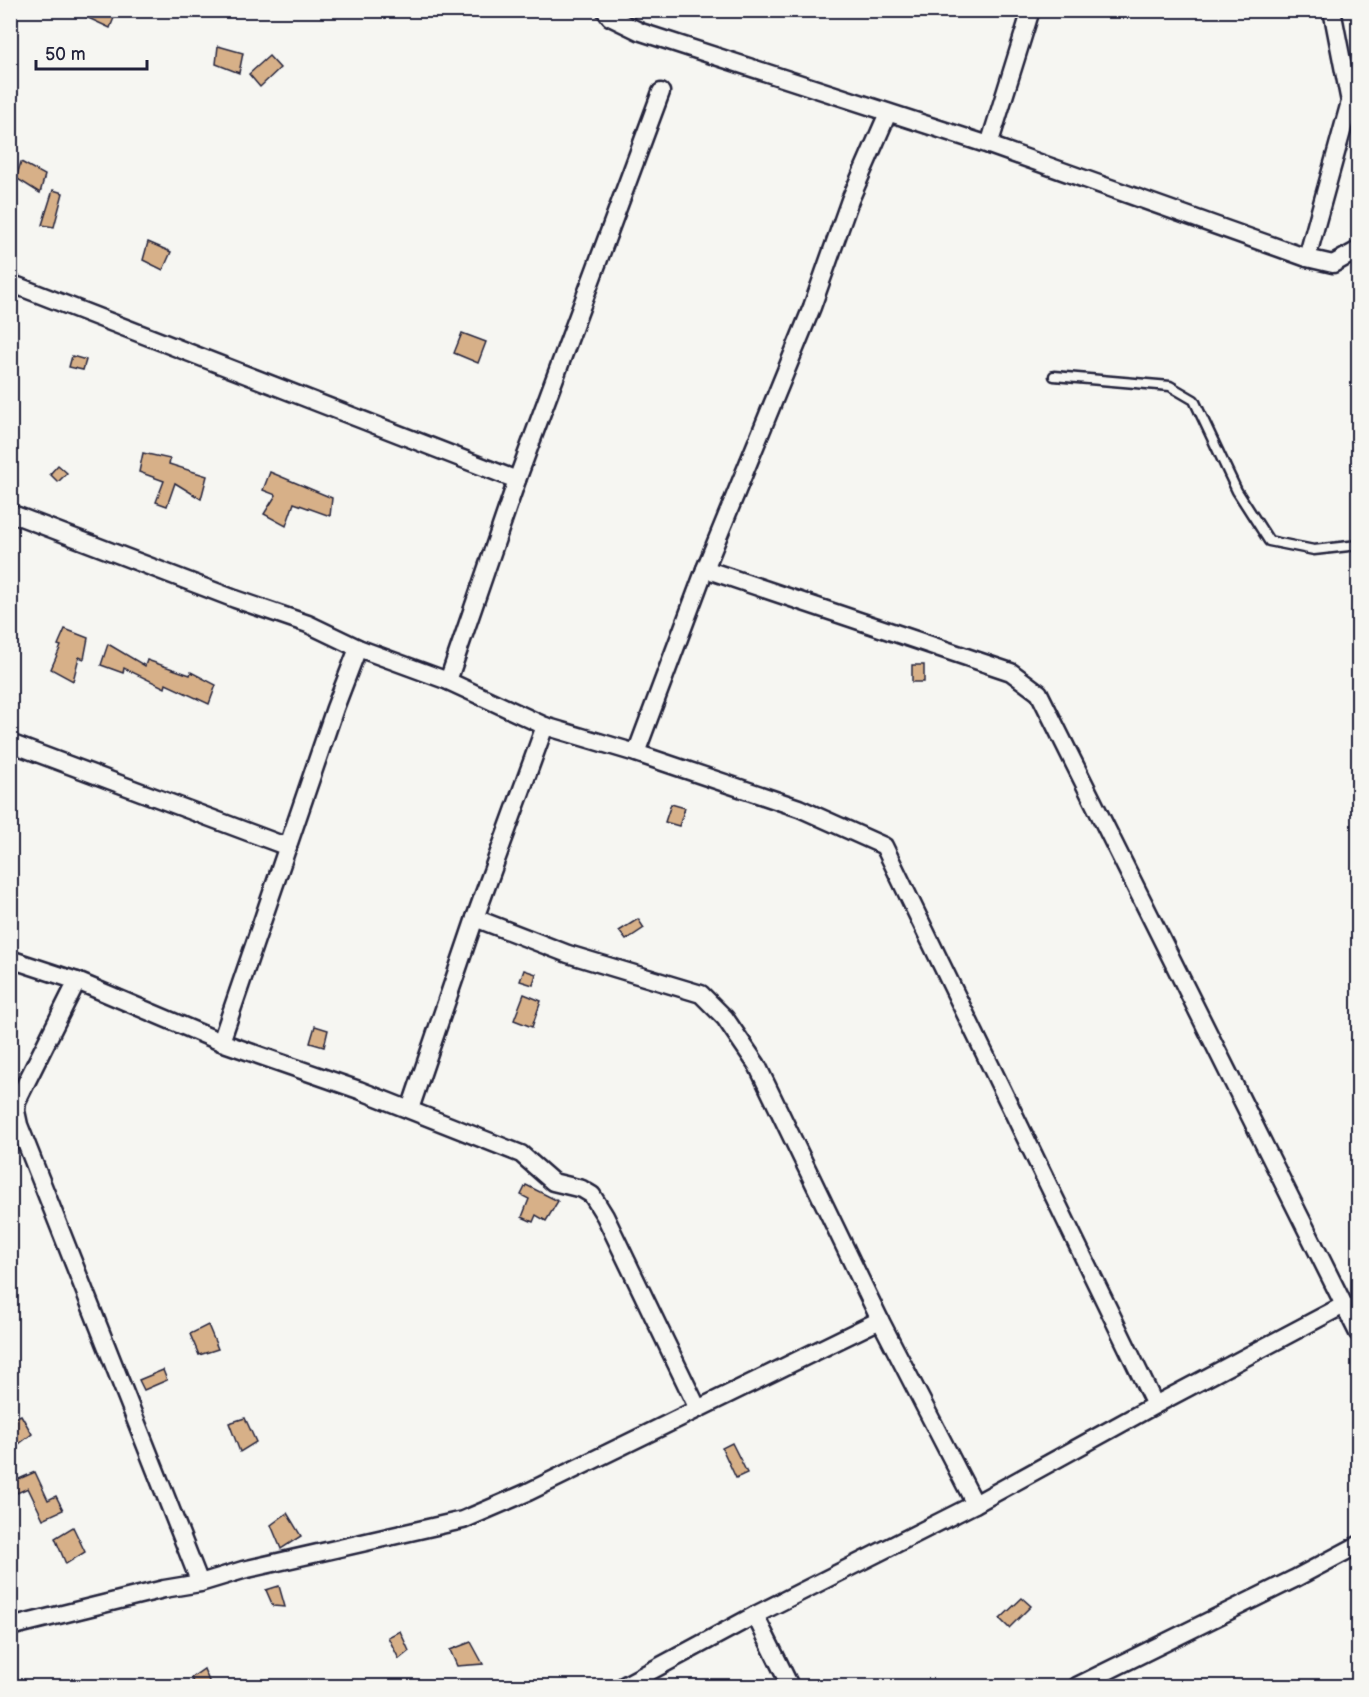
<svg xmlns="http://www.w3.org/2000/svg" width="1369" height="1697" viewBox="0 0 1369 1697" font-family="'Balsamiq Sans',sans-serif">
  <rect width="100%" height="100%" fill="#f6f6f2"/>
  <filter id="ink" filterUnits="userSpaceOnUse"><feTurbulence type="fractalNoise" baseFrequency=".0167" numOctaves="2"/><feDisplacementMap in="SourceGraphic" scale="12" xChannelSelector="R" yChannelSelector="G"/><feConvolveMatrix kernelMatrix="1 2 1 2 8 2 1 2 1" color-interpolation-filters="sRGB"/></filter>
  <g filter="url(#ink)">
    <!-- building -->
    <g fill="#d7b088" stroke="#22223b" stroke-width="1.5">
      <path d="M71,10h46l-7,18z"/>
      <path d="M218,46l25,7 -4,20 -23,-9z"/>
      <path d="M269,56l11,12 -20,19 -11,-13z"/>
      <path d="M21,162l24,13 -5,18 -24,-15z"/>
      <path d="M53,190l10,3 -9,34 -12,-2z"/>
      <path d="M148,242l23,10 -8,18 -20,-10z"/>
      <path d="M462,333l24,9 -8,21 -24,-10z"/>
      <path d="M72,356l14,4 -3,10 -14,-3z"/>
      <path d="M143,453l27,6 -1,5 38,12 -6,23 -26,-16 -8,23 -11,-4 8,-21 -25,-9z"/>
      <path d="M58,465l9,8 -9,9 -8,-8z"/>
      <path d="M270,472l62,26 -2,18 -36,-13 -8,23 -22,-12 12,-19 -13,-5z"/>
      <path d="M65,629l23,9 -4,21 -5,-2 -6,24 -22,-12 10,-23 -3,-1z"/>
      <path d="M108,644l37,22 2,-6 43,15 1,-3 25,13 -7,19 -43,-20 -1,4 -41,-20 -1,5 -22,-8z"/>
      <rect x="912" y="665" width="12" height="17"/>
      <path d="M671,804l14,4 -6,18 -14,-4z"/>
      <path d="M638,919l6,9 -18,12 -7,-9z"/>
      <path d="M524,970l12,4 -3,11 -13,-4z"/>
      <path d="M524,994l17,7 -9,26 -18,-7z"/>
      <path d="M315,1026l13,4 -4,17 -14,-4z"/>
      <path d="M526,1185l32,16 -12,20 -10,-6 -3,7 -11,-5 7,-18 -8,-4z"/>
      <path d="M208,1325l10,24 -19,6 -9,-21z"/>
      <path d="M163,1370l4,10 -23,10 -5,-10z"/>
      <path d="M21,1415l11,19 -17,13 -5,-9v-18z"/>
      <path d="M245,1418l11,24 -16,10 -11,-29z"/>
      <path d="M732,1443l15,30 -11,5 -14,-30z"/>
      <path d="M35,1472l13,28 8,-4 7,14 -20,9 -15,-31 -11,5 -5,-11z"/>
      <path d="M287,1513l14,23 -20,13 -10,-24z"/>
      <path d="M73,1527l12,25 -19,12 -11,-26z"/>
      <path d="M279,1586l6,21 -12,-1 -7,-16z"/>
      <path d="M1022,1598l9,8 -22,22 -9,-9z"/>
      <path d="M400,1631l9,20 -10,8 -11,-22z"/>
      <path d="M471,1642l12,22 -26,2 -7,-16z"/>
      <path d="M204,1669l7,17h-16l-4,-8z"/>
    </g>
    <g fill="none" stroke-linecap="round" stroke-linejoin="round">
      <!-- lane casing -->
      <g stroke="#22223b" stroke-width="13">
        <path id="lane" d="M1054,376l116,10 24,14 43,91 32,50 45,9 44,-5"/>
      </g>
      <!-- street casing -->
      <g stroke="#22223b" stroke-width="21">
        <g id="street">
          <path d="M605,10l5,7 31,15 348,113 318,113 26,6 25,-14"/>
          <path d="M989,145l42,-135"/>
          <path d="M1307,258l43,-156 -18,-92"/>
          <path d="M10,283l507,197"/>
          <path d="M10,513l225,86 73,25 50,24 90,33 97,45 91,27 163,55 85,38 271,559"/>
          <path d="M448,681l69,-201 144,-388"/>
          <path d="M10,743l278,104"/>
          <path d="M636,753l69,-184 107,-262 38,-107 38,-87"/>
          <path d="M475,918l93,36 133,40 24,24 32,47 123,255 95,184"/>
          <path d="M10,959l67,22 144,61 138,48 162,64 32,28 29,7 10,6 13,21 93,193"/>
          <path d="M77,981l-60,120 -1,10 3,14 181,458"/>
          <path d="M221,1042l114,-334 23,-60"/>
          <path d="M410,1109l65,-191 70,-192"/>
          <path d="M1344,1305l14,28"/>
          <path d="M755,1615l35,71"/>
          <path d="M10,1627l154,-38 36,-6 43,-13 220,-50 65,-28 352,-172"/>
          <path d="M623,1686l132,-71 220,-111 180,-99 189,-100 -305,-612 -28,-21 -306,-103"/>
          <path d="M1077,1686l217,-107 64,-34"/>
        </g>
      </g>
      <!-- lane -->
      <use href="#lane" stroke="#f6f6f2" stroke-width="8"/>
      <!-- street -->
      <use href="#street" stroke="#f6f6f2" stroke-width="16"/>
    </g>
  </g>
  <!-- margin -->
  <rect width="1369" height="1697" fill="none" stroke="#f6f6f2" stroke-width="36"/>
  <rect x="18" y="18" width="1333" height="1661" fill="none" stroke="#22223b" stroke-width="2" filter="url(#ink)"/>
  <!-- scale -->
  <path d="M36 60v9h111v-9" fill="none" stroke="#22223b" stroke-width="3"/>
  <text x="45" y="60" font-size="18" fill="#22223b" stroke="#f6f6f2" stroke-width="4.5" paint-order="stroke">50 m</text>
</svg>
